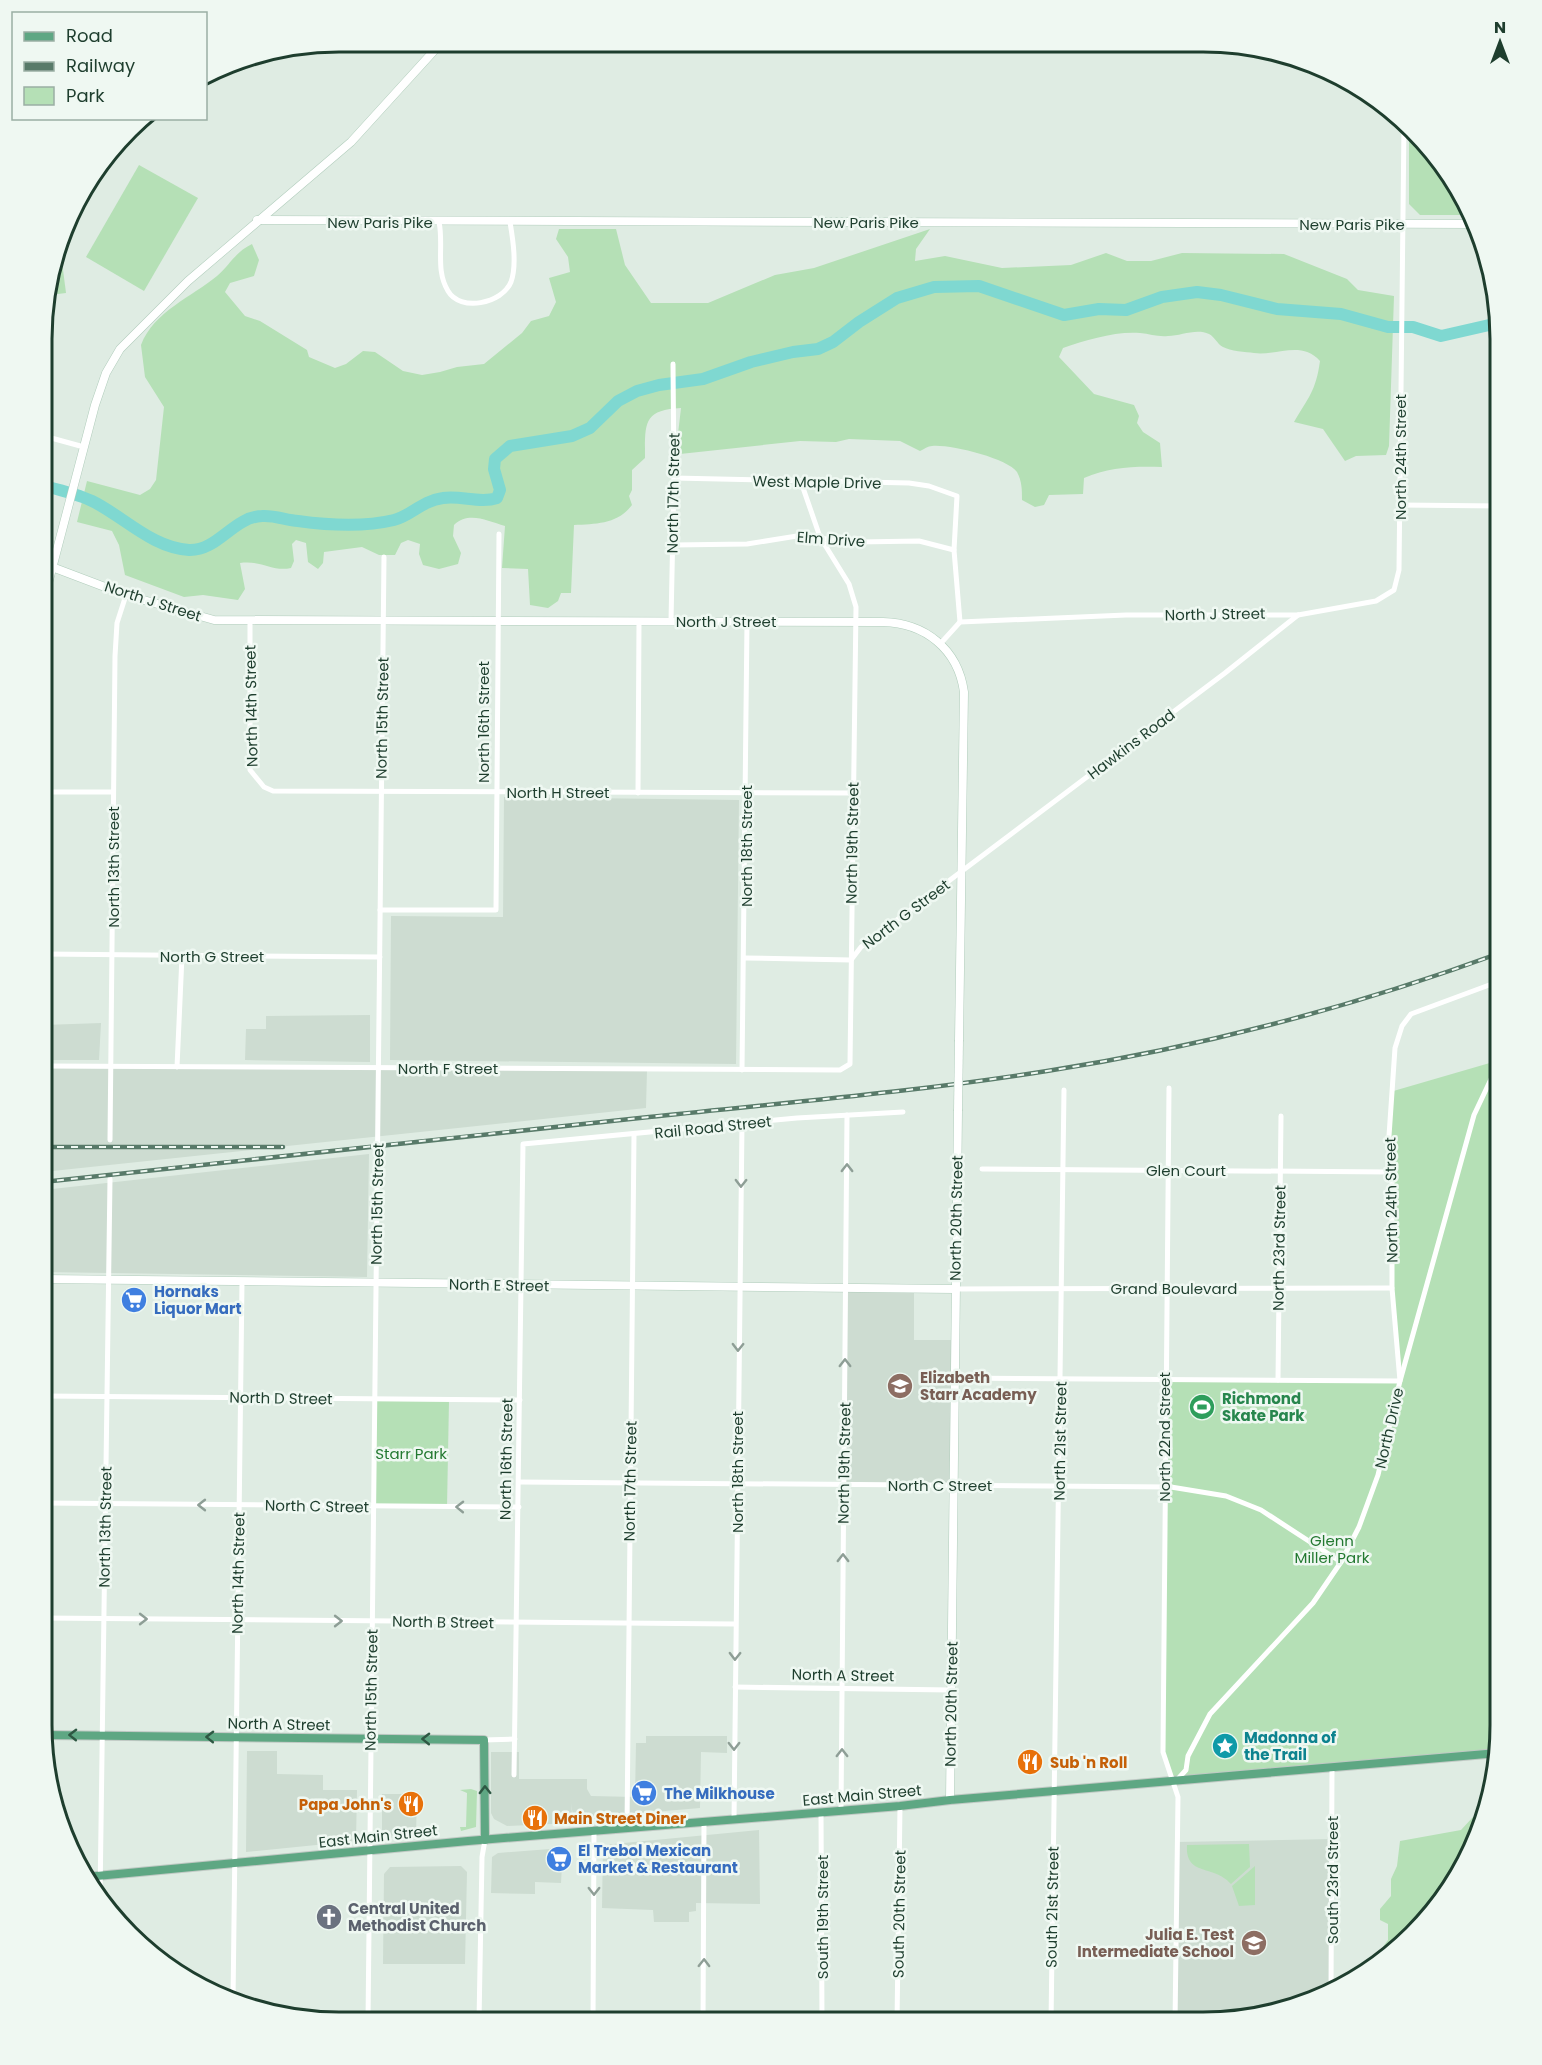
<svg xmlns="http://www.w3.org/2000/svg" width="1542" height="2065" viewBox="0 0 1542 2065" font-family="Poppins,sans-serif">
  <rect width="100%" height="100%" fill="#dfece3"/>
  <!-- built -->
  <g fill="#cddcd1">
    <path d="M504,797l235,3 -3,264 -346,-4 1,-144 112,1z"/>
    <path d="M43,1009l1,16 57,-2 -2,37h-56z"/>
    <path d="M370,1015v47l-125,-2 1,-31h20v-13z"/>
    <path d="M43,1068l604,2 -1,38 -603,64z"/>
    <path d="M369,1154l-2,123 -324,-5v-82z"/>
    <path d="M846,1288l68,1v51h41l-2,145 -109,-1z"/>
    <path d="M646,1736h81v17l-26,-1 -1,56 -81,7 -2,3 -43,4 -3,-19 2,20 -66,3 -13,-7 -3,-6v-61h28v27h68v10l4,7 44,1 1,-54h10z"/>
    <path d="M247,1751h30v23l46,1v15h34l-1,51 -110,11z"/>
    <path d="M382,1794h35l-1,42 -34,3z"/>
    <path d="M759,1830l1,74 -64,-1v8l-7,1v10h-35l-1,-12 -51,-2 1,-63z"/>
    <path d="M1332,1839l-1,154 -52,20 -77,10h-27l2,-181z"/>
    <path d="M563,1848l-2,35 -26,-1v12l-44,-1 1,-36 6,-4z"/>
    <path d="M461,1866l6,6 -2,92h-82l1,-90 6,-7z"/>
  </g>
  <!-- green -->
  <g fill="#b5e0b6">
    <path d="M1409,128l17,16 46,71h-52l-11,-11z"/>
    <path d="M139,165l59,33 -54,93 -58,-34z"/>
    <path d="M559,229h57l9,36 26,38h57l67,-28 39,-7 116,-39 -14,20 -1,12 30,-5 57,12 69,-3 35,-12 21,8h24l31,-8 102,1 63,25 11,11 36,6 -5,150 -3,9 -30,1 -11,5 -22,-32 -29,-7c14,-24 22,-31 26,-61 -18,-21 -44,-5 -66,-8 -8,-1 -24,-2 -31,-6 -6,-3 -8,-10 -14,-13 -13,-6 -28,2 -41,2 -10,1 -18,-2 -28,-3 -24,-2 -54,7 -77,15l-4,9 35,37 40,11 5,11 -2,7 6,9 17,11 2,24c-27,-1 -53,0 -78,11l-1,16 -34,1 -5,10 -9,2 -13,-7c0,-10 0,-19 -5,-28 -10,-14 -68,-28 -85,-26 -4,0 -8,3 -12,5l-20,-10 -51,-2 -13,3 -36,-1 -120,13 -2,-20 3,-26c-38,2 -36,15 -36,50l-13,12v20l-3,6 3,9c-14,19 -36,19 -58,20l-3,68h-10l-3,8 -10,7 -18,-3 -2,-36 -26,-1 3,-42c-18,-5 -36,-15 -51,-1l-1,11 8,17 -3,11 -19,5 -16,-4 -4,-11 1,-10 -12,-4 -7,3 -6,12h-16l-17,-8 -38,5 -1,11 -5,6 -10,-7 -2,-19 -10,-3 -4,4 2,17 -3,7c-19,4 -29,-8 -51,-5l5,26 -7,11 -35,-5 -19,2 -59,-22 -6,-30 -7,-14 -35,-9 10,-41 53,14 10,-6 6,-9 8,-73 -19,-30 -4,-32c13,-34 51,-48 76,-69 13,-11 18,-24 35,-32l7,16 -5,16 -24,7 -5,9 20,24 15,5 47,29 2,7 26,11 11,-4 17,-13 12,1 28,19 19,4 18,-3 17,-5 27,-3 38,-31 9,-12 18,-5 7,-14 -7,-24 21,-6 -2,-15 -12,-18z"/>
    <path d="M62,262l4,31 -16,2 -1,-6 8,-26z"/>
    <path d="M1500,1060l-2,693 -323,29 -10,-18 -1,-384 236,1 -8,-93 -2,-196z"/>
    <path d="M375,1399l74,1 -2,107 -73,-1z"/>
    <path d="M471,1789l6,2 -1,36 -15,4 -1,-4h6l1,-34 -7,-3z"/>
    <path d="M1486,1811l-2,10 -34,70 -52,58 -21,15v-9l11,-15v-16l-8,-4v-11l11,-13v-17l6,-13 3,-25 61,-11 12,-13z"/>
    <path d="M1249,1844l1,23 -19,17c-17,-20 -46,-7 -44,-39z"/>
    <path d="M1255,1866v39l-16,1 -7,-20z"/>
  </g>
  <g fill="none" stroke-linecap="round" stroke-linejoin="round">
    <!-- river -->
    <path stroke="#7fd8d1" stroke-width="12" d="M44,486c16,4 33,8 48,15 31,15 60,47 97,49 29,1 44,-33 73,-34 12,-1 24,4 36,5 29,4 67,6 96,-1 17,-4 27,-19 49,-22 18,-3 37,6 54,0l3,-8 -6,-21 1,-10 15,-13 62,-10 18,-8 28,-27 19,-10 22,-6 44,-6 48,-17 42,-10 25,-3 15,-7 26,-20 38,-24 37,-11 45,-1 85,29 35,-6 27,1 36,-13 35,-5 24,3 56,14 64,5 47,13h25l28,9 57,-13"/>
    <!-- secondary casing -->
    <g stroke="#b1cdbc" stroke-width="9">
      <g id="secondary">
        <path d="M257,220l1218,4"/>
        <path d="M44,567h8l74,28 88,25 669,2c42,1 75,27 81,70l-5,348"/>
        <path d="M44,599l51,-194 11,-32 14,-24 68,-68 163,-139 91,-100"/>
        <path d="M43,1279l912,10"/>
        <path d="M950,1800l8,-689"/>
      </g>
    </g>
    <!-- primary casing -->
    <g stroke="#c0c9c4" stroke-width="10">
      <g id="primary">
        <path d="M43,1735l441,5 1,100"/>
        <path d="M86,1877l382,-36 432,-35 50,-6 548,-47"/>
      </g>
    </g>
    <!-- street -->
    <g stroke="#fff" stroke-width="5">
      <path d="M439,222c5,23 -4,48 9,69 12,21 54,13 63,-9 6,-17 2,-42 -1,-60"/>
      <path d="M44,436l40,11"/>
      <path d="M674,478l235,5 20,3 28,10 -3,54 6,72"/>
      <path d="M1400,505l100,1"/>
      <path d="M673,545l74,-1 50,-8 61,6 61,-1 35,9"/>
      <path d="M250,620v150l14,17 9,4 580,2"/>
      <path d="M671,621l3,-143 -1,-114"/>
      <path d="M941,643l19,-21 166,-7h172l78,-14 18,-11 5,-20 5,-446"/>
      <path d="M44,792h69"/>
      <path d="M638,793l1,-171"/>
      <path d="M380,910h116l3,-376"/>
      <path d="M43,954l337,3"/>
      <path d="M745,958l106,2 10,-13 364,-274 73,-58"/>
      <path d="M43,1066l797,4 10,-6 6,-457 -7,-23 -29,-47 -19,-55"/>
      <path d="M177,1067l5,-111"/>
      <path d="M742,1070l5,-448"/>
      <path d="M1169,1088l-6,664 15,45 -3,226"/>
      <path d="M110,1140l5,-484 2,-33 9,-28"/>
      <path d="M982,1169l409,3"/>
      <path d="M955,1289l437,-1"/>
      <path d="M954,1378l446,3 -8,-93v-107l-3,-45 6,-88 7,-22 9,-12 89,-33"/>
      <path d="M1278,1380l3,-264"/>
      <path d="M43,1396l477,4"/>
      <path d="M519,1482l652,5 55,9 35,14 80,52"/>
      <path d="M42,1503l477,4"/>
      <path d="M42,1618l693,6"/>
      <path d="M735,1687l216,3"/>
      <path d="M484,1740l31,-1"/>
      <path d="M514,1775l9,-631 274,-26 106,-6"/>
      <path d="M1176,1781l10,-11 2,-14 22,-42 103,-111 28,-41 18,-35 19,-52 22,-94 74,-266 26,-55"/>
      <path d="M841,1811l6,-696"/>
      <path d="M821,1812l1,210"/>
      <path d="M734,1820l8,-696"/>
      <path d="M627,1828l7,-693"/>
      <path d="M100,1898l10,-719"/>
      <path d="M1331,1993l1,-226"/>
      <path d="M233,2002l9,-720"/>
      <path d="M368,2021l16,-1464"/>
      <path d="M479,2021l3,-164 3,-17"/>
      <path d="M593,2021l1,-188"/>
      <path d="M703,2022l1,-200"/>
      <path d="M897,2022l3,-216"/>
      <path d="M1051,2023l13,-933"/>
    </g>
    <!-- secondary -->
    <use href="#secondary" stroke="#fff" stroke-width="8"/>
    <!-- primary -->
    <use href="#primary" stroke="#5ea783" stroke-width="8"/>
    <!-- rail casing -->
    <g stroke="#587a69" stroke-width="4.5">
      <g id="rail">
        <path d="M43,1147h240"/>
        <path d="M43,1182c202,-22 404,-44 606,-65 133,-14 266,-25 398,-46 154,-24 306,-64 453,-118"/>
      </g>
    </g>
    <!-- rail -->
    <use href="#rail" stroke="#eff8f2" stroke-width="2" stroke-dasharray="7" stroke-linecap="butt"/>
    <!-- secondary-bridge casing -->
    <g stroke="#b1cdbc" stroke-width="9" stroke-linecap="butt">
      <path id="secondary-bridge" d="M958,1111l1,-71"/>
    </g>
    <!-- secondary-bridge -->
    <use href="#secondary-bridge" stroke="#fff" stroke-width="8"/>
  </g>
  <!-- one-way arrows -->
  <defs><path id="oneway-chevron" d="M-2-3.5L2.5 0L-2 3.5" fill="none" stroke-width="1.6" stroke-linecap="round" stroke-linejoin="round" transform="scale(1.5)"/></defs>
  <g stroke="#8e9e96">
    <use href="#oneway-chevron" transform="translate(847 1168) rotate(-90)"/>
    <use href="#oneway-chevron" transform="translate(741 1183) rotate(91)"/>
    <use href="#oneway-chevron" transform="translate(738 1347) rotate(91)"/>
    <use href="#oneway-chevron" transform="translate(845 1363) rotate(-90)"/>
    <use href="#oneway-chevron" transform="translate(202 1505) rotate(-180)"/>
    <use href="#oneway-chevron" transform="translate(460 1507) rotate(-179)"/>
    <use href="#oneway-chevron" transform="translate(843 1558) rotate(-90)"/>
    <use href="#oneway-chevron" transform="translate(143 1619)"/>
    <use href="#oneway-chevron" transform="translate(338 1621)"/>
    <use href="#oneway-chevron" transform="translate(735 1656) rotate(91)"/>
    <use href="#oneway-chevron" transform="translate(734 1746) rotate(90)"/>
    <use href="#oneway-chevron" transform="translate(842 1753) rotate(-90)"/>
    <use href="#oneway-chevron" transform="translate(594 1891) rotate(90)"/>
    <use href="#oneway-chevron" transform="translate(704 1963) rotate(-89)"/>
  </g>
  <g stroke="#2e5843">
    <use href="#oneway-chevron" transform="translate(73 1735) rotate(-179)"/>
    <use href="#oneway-chevron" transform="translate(210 1737) rotate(-179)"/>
    <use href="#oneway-chevron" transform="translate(426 1739) rotate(-179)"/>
    <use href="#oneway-chevron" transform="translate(485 1790) rotate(-91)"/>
  </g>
  <!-- icons -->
  <defs>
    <g id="supermarket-disc" transform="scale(1.35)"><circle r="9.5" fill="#3f7fe0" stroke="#eff8f2"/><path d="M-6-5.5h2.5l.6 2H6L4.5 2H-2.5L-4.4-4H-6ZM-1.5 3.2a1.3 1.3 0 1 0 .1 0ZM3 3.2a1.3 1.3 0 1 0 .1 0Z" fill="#fff"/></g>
    <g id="school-disc" transform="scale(1.35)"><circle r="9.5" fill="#8d6e63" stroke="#eff8f2"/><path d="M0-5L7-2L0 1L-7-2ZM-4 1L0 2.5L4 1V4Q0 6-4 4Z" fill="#fff"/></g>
    <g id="stadium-disc" transform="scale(1.35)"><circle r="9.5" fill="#2e9e5b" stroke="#eff8f2"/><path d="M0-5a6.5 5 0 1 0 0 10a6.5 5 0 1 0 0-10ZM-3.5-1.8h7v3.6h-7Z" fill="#fff"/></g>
    <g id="sight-disc" transform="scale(1.35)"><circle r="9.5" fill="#0f9aa8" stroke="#eff8f2"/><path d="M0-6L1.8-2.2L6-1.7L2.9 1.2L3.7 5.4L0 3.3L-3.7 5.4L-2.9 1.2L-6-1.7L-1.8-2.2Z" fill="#fff"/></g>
    <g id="restaurant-disc" transform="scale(1.35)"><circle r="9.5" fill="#e8710a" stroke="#eff8f2"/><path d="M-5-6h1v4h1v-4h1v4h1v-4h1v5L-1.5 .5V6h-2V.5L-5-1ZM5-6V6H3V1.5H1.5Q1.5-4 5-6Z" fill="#fff"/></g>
    <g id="church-disc" transform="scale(1.35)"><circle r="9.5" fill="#6b7280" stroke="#eff8f2"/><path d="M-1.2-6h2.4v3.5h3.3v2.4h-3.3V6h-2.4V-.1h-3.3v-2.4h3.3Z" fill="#fff"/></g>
  </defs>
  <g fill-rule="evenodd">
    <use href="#supermarket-disc" x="134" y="1300"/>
    <use href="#school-disc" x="900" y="1386"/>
    <use href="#stadium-disc" x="1202" y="1407"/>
    <use href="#sight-disc" x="1225" y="1746"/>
    <use href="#restaurant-disc" x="1030" y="1762"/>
    <use href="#supermarket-disc" x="644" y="1793"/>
    <use href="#restaurant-disc" x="411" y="1804"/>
    <use href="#restaurant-disc" x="535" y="1818"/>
    <use href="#supermarket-disc" x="559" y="1859"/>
    <use href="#church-disc" x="329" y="1917"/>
    <use href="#school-disc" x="1254" y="1943"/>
  </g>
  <g text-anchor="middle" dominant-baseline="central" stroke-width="5" stroke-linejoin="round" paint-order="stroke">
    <!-- street labels -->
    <g font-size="15" fill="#1e3e2e" stroke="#eff8f2">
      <text x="380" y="222">New Paris Pike</text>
      <text x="866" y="222">New Paris Pike</text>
      <text x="1352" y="224">New Paris Pike</text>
      <text transform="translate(1400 457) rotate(-90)">North 24th Street</text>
      <text transform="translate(817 482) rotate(1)">West Maple Drive</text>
      <text transform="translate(673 493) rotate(-89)">North 17th Street</text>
      <text transform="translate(831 539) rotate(4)">Elm Drive</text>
      <text transform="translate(153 601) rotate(18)">North J Street</text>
      <text transform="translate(1215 614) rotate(-1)">North J Street</text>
      <text x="726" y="621">North J Street</text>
      <text transform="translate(251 706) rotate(-91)">North 14th Street</text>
      <text transform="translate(382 718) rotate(-89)">North 15th Street</text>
      <text transform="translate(483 722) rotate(-90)">North 16th Street</text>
      <text transform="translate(1131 744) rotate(-37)">Hawkins Road</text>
      <text x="558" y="792">North H Street</text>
      <text transform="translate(852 843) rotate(-89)">North 19th Street</text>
      <text transform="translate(746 846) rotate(-90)">North 18th Street</text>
      <text transform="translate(113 867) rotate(-90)">North 13th Street</text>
      <text transform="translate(906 914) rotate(-37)">North G Street</text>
      <text x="212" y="956">North G Street</text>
      <text x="448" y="1068">North F Street</text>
      <text transform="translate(713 1127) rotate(-6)">Rail Road Street</text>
      <text x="1186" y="1170">Glen Court</text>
      <text transform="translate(1391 1200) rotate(-91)">North 24th Street</text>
      <text transform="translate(377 1204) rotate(-89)">North 15th Street</text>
      <text transform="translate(956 1218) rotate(-89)">North 20th Street</text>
      <text transform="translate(1279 1248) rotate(-89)">North 23rd Street</text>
      <text transform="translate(499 1285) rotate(1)">North E Street</text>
      <text x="1174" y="1288">Grand Boulevard</text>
      <text transform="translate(281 1398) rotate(1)">North D Street</text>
      <text transform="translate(1389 1428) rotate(-77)">North Drive</text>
      <text transform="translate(1164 1437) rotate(-90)">North 22nd Street</text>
      <text transform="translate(1060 1441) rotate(-89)">North 21st Street</text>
      <text transform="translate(506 1459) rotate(-89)">North 16th Street</text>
      <text transform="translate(844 1463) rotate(-89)">North 19th Street</text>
      <text transform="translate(737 1472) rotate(-90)">North 18th Street</text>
      <text transform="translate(630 1481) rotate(-89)">North 17th Street</text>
      <text x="940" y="1485">North C Street</text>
      <text transform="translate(317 1506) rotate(1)">North C Street</text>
      <text transform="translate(105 1527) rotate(-89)">North 13th Street</text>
      <text transform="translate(238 1573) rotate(-89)">North 14th Street</text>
      <text transform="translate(443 1622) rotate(1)">North B Street</text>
      <text transform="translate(843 1675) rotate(1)">North A Street</text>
      <text transform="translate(371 1690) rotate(-89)">North 15th Street</text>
      <text transform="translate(951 1704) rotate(-89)">North 20th Street</text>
      <text transform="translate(279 1724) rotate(1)">North A Street</text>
      <text transform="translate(862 1795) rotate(-5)">East Main Street</text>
      <text transform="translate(378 1836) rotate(-6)">East Main Street</text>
      <text transform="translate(1332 1880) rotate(-90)">South 23rd Street</text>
      <text transform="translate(1052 1907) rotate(-89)">South 21st Street</text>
      <text transform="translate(899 1914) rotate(-89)">South 20th Street</text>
      <text transform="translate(822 1917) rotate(-90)">South 19th Street</text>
    </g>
    <!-- shop labels -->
    <g font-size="15" font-weight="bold" fill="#366cbe" stroke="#eff8f2" text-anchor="start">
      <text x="154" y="1291">Hornaks<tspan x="154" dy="17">Liquor Mart</tspan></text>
      <text x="664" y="1793">The Milkhouse</text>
      <text x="578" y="1850">El Trebol Mexican<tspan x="578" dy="17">Market &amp; Restaurant</tspan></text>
    </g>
    <!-- education labels -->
    <g font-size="15" font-weight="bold" fill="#785e54" stroke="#eff8f2" text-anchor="start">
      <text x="920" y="1377">Elizabeth<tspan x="920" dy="17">Starr Academy</tspan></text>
      <text x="1234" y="1934" text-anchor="end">Julia E. Test<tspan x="1234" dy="17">Intermediate School</tspan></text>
    </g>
    <!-- leisure labels -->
    <g font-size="15" font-weight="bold" fill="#27864d" stroke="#eff8f2" text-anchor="start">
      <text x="1222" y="1398">Richmond<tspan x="1222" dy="17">Skate Park</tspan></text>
    </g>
    <!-- park labels -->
    <g font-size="15" fill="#237931" stroke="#eff8f2">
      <text x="411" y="1453">Starr Park</text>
      <text x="1332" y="1540">Glenn<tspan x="1332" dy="17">Miller Park</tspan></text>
    </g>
    <!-- culture labels -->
    <g font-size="15" font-weight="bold" fill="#0d838f" stroke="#eff8f2" text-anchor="start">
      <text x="1244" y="1737">Madonna of<tspan x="1244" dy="17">the Trail</tspan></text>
    </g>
    <!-- food labels -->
    <g font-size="15" font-weight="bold" fill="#c56008" stroke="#eff8f2" text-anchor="start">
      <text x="1050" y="1762">Sub 'n Roll</text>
      <text x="392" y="1804" text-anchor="end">Papa John's</text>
      <text x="554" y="1818">Main Street Diner</text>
    </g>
    <!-- worship labels -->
    <g font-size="15" font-weight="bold" fill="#5b616d" stroke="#eff8f2" text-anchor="start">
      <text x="348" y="1908">Central United<tspan x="348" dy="17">Methodist Church</tspan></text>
    </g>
  </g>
  <!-- crop -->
  <path d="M0 0H1542V2065H0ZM339 52H1203A287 287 0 0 1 1490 339V1725A287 287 0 0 1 1203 2012H339A287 287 0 0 1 52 1725V339A287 287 0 0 1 339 52Z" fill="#eff8f2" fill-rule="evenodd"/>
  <path fill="none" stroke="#1e3e2e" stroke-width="3" d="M339 52H1203A287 287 0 0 1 1490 339V1725A287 287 0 0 1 1203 2012H339A287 287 0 0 1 52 1725V339A287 287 0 0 1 339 52Z"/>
  <!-- legend -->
  <rect x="12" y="12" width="195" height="108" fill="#eff8f2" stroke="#9baea4" stroke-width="1.5"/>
  <rect x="24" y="32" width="30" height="9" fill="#5ea783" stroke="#9baea4" stroke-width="1.5"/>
  <text x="66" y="42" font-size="18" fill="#1e3e2e">Road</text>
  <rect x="24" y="62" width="30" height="9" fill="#587a69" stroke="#9baea4" stroke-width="1.5"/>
  <text x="66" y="72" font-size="18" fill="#1e3e2e">Railway</text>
  <rect x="24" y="87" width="30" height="18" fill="#b5e0b6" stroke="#9baea4" stroke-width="1.5"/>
  <text x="66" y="102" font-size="18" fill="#1e3e2e">Park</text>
  <!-- north arrow -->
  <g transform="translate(1500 42)" stroke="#eff8f2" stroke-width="4.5" paint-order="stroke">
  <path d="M0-4.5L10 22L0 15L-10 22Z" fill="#1e3e2e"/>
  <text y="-9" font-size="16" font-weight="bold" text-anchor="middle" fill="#1e3e2e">N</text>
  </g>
</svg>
